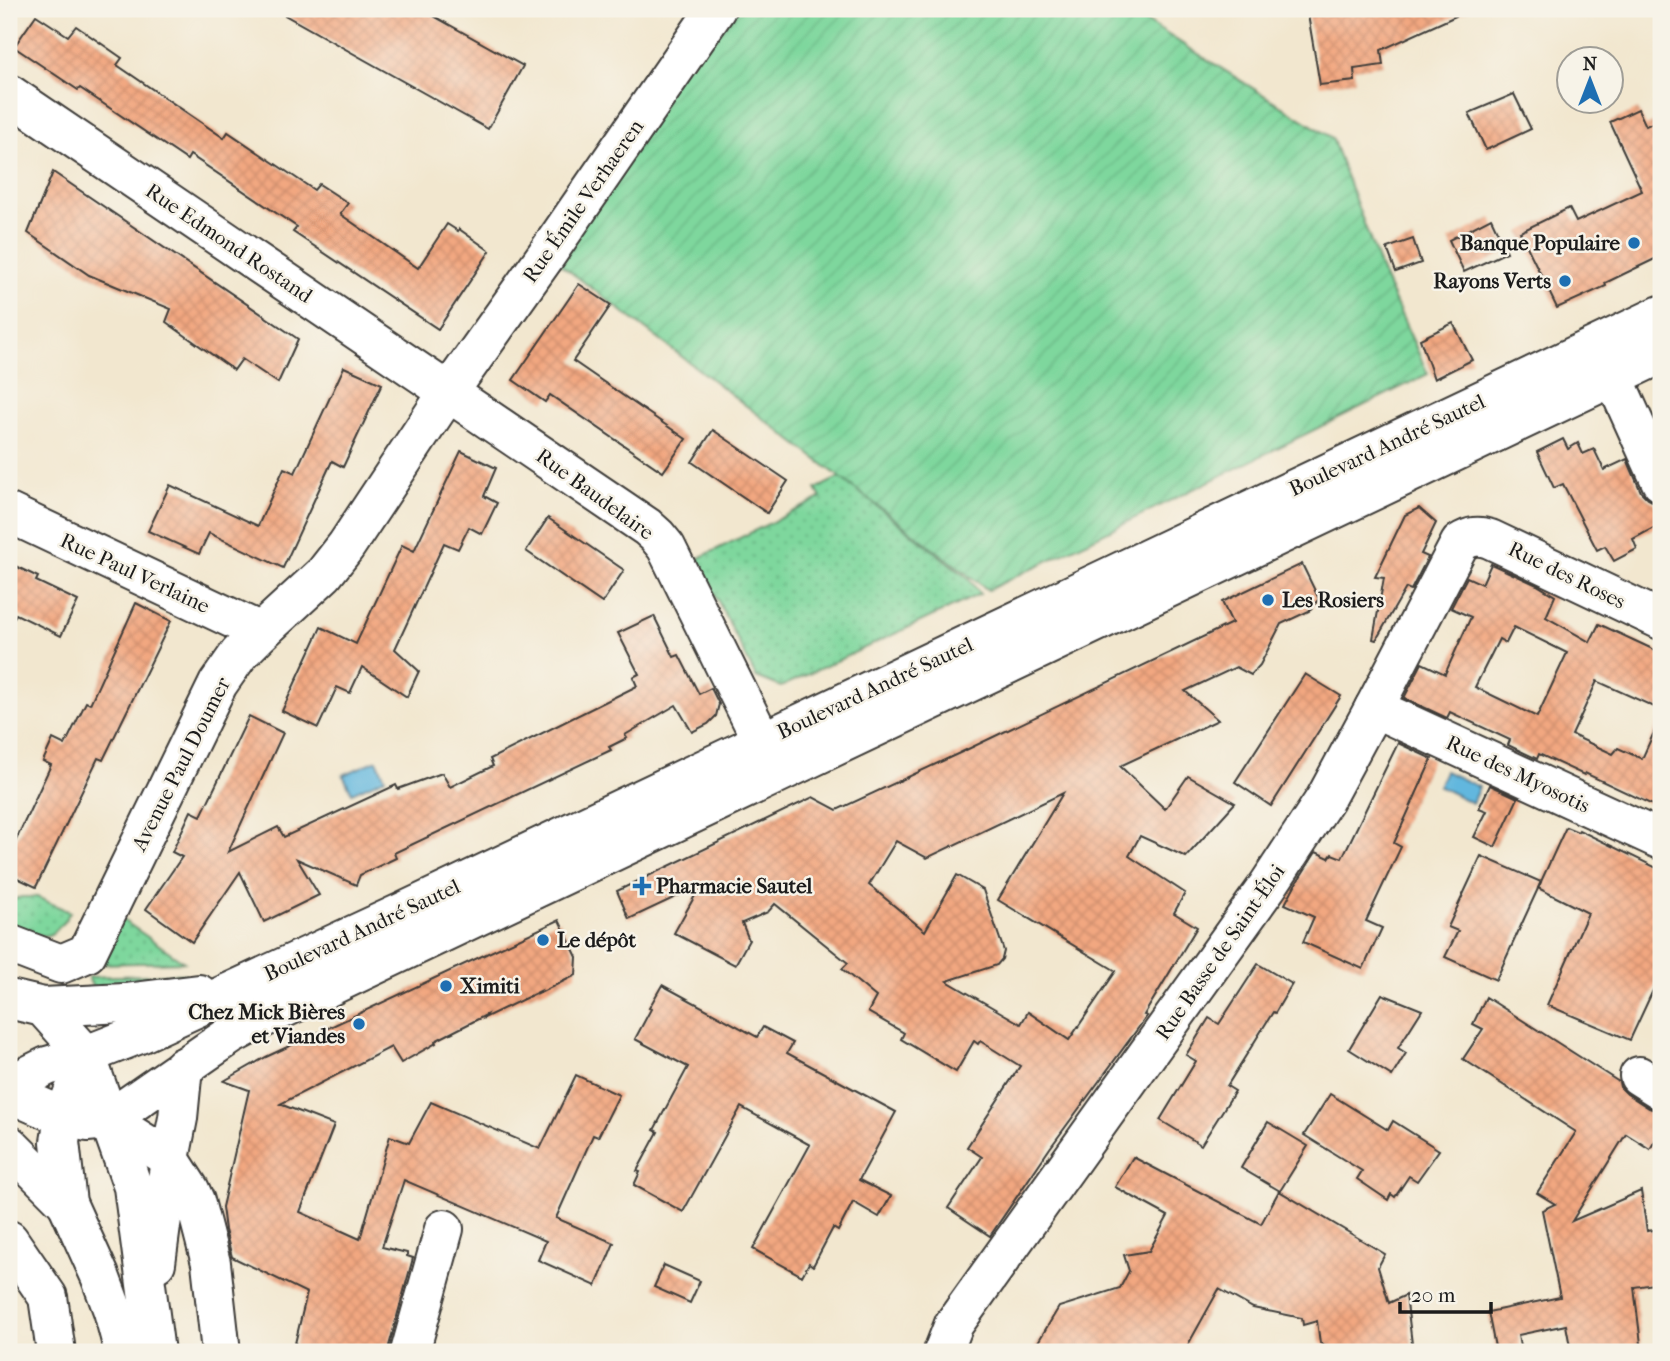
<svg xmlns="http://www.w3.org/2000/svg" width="1670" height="1361" viewBox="0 0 1670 1361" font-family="'IM FELL French Canon',serif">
  <defs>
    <pattern id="grass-dots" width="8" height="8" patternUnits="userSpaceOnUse" patternTransform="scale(1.75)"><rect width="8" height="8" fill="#7ed79d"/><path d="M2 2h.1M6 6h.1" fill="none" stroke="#6cb887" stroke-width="1.8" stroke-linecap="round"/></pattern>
    <pattern id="garden-furrows" width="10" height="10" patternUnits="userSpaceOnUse" patternTransform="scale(1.75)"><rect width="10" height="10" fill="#7ed79d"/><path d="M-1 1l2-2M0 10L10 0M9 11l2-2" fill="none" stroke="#6cb887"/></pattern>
    <pattern id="building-cross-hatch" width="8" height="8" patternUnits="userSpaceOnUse" patternTransform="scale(1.75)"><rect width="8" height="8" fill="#f2a780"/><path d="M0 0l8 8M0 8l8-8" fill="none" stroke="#cf8f6e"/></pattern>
  </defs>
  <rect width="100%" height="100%" fill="#f7f3e8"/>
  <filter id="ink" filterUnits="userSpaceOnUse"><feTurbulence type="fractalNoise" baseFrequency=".0143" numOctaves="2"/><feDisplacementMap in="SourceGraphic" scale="14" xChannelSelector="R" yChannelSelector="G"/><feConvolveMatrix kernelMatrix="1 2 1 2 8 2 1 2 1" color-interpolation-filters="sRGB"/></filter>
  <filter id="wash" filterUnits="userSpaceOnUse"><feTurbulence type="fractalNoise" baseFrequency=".00686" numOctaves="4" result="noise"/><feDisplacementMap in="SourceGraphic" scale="28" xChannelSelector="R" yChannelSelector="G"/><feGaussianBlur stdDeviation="1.57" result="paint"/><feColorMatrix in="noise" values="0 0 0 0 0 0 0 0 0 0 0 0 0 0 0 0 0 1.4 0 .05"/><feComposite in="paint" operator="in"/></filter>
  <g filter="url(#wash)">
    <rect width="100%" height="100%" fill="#f2e7cf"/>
    <!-- grass -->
    <g fill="url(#grass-dots)" stroke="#4d7a5c" stroke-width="2">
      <path d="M840,477l129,102 11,15 -199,93 -25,-10 -59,-118 124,-61 -5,-9z"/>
      <path d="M22,897h15l33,15c-20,34 -29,25 -61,13v-25z"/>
      <path d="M120,918l64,44 -89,2z"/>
      <path d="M184,974l6,7 -96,10 -6,-14z"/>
    </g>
    <!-- garden -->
    <path fill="url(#garden-furrows)" stroke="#4d7a5c" stroke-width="2" d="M718,9h409l205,129 52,139 44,97 -440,216 -441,-336z"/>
    <!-- water -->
    <g fill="#62b7de" stroke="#3f6a7d" stroke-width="2">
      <path d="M377,760l8,18 -33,15 -9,-18z"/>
      <path d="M1445,771l34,16 -7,16 -34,-17z"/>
    </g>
    <g id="blocks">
      <!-- building -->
      <g fill="url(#building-cross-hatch)" fill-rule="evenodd">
        <path d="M274,9h147l102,57 -35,63z"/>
        <path d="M1307,9h164l-90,41 2,15 -29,4 1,12 -35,4z"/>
        <path d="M36,15l32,21 8,-10 46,32 -5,7 107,73 4,-6 86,58 5,-6 29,19 -8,11 78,54 29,-44 11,7 1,-2 31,22 -52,78 -145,-97 4,-5 -107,-72 -3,5 -107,-72 -2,2 -64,-43z"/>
        <path d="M1514,94l17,35 -45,21 -17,-37z"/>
        <path d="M1638,109l8,17 15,-7v137l-56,27 1,3 -49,22 -37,-76 49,-24 7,14 66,-31 -32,-69z"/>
        <path d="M53,172l245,167 -20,44 -36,-24 -8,11 -68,-48 5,-13 -82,-34 -61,-42z"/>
        <path d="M1491,218l16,34 -43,20 -15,-32z"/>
        <path d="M1413,239l8,24 -25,9 -9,-24z"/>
        <path d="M579,284l32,21 -38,56 113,78 -23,33 -113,-77 -5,7 -32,-22z"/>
        <path d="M1453,323l19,37 -38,19 -14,-40z"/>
        <path d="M344,367l38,17 -39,83 -11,-6 -49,107 -74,-35 -10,21 -51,-23 22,-46 88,41 26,-58 11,5z"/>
        <path d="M713,430l75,51 -21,32 -75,-51z"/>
        <path d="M1563,439l5,10 10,-6 5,11 11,-5 10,21 23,-11 14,33 7,7 8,4 5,10v11l-28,15 4,10 -23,12 -9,-15 -8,4 -34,-66 -9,4 -17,-36z"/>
        <path d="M461,451l35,17 -12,28 13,7 -15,31 -13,-7 -11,22 -14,-6 -49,106 24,22 -12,26 -45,-30 -12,26 -13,-6 -19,41 -36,-17 39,-84 35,17 46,-99 12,6z"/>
        <path d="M1419,508l17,15 -15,31 7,3 -17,33 -5,-2 -30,52 -3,-1 11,-61 -9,-1 30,-62z"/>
        <path d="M548,518l76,52 -22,33 -76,-52z"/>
        <path d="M9,563l29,14 -2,4 42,20 -17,35 -45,-22 -7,13z"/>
        <path d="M1302,564l17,35 -10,12 -28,13 -21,41 -9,10 -15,-8 -51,24 33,29 -98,46 45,43 23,-33 47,27 -49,54 -46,-21 -11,20 56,37 -11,20 23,14 -53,88 3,1 -97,132 -60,88 -42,-28 34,-51 -15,-10 53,-81 -40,-25 -2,3 -4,-3 -18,31 -55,-33 3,-6 -36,-21 8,-15 -34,-28 6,-6 -73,-59 -7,8 -26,11 7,17 -14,25 -61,-32 27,-48 -72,34 -12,-28 196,-94 24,13 127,-59 268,-128 -10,-21zM1063,793l-65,107 118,71 -47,69 -41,-28 -7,12 -74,-43 50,-16 5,-6 2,-8 -21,-61 -26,-15 -32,56 -56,-46 27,-44 31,17z"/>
        <path d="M1491,564l46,21 18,11 -9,21 44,25 9,-18 62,29v57l-64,-29 -25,54 41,19 5,-6 24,11 19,-42v92l-76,-36 -1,2 -45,-21 -2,5 -29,-14 2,-5 -60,-28 -3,6 -43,-20 18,-35 23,11 26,-57 -20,-9 16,-31 15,7zM1514,627l53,26 -30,64 -62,-30 24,-48 7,4z"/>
        <path d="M136,603l35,18 -68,139 -5,-2 -62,129 -27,-13v-19l42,-90 -8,-4 10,-22 12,6 21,-43 4,2z"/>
        <path d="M654,616l20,41 5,-2 20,39 12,-6 8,16 -3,12 -8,8 -16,8 -16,-27 -51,30 2,3 -18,9 2,3 -217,103 2,5 -36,17 -4,10 -59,-26 22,36 -55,27 -24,-50 -48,70 -46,-33 36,-52 -10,-5 19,-41 10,5 48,-100 34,17 -55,119 50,-25 6,10 112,-52 2,4 44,-16 8,14 43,-21 -3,-7 147,-73 -4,-9 6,-3 -21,-41z"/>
        <path d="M1305,674l36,22 -70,110 -36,-24z"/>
        <path d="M1398,743l34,16 -38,84 7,4 -35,74 16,7 -19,41 -60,-27 11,-25 -29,-13 10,-19 21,-33 13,6 3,-4 10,4z"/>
        <path d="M1490,785l28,13 -23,49 -21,-10 13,-26 -8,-3z"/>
        <path d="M1566,827l12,5 1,-2 82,40v103l-31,67 -83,-35 41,-92 -50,-25z"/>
        <path d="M1481,856l60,26 -45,98 -51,-23 13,-26 -10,-4z"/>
        <path d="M559,920l18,37 -1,18 -38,19 2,-3 -56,27 2,-3 -51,26 1,2 -35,20 -10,-16 -111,57 54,21 -34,87 60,27 30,-103 19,7 22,-41 109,47 36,-74 43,20 -21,42 -5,-2 -37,83 58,25 -18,43 -58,-26 8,-19 -142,-61 -22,67 25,6v3l6,2 -24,88v6h-96l14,-59 -75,-36 -7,-27 -3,-23 27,-117 -25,-9 42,-24z"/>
        <path d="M1258,964l34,20 -17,29 -2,-1 -46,74 8,5 -34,54 -41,-25 36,-59 -10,-6 23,-37 10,6z"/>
        <path d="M662,985l95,52 6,-10 30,16 -6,10 109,59 -37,68 32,16 -12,21 -26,-15 -15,29 -5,-3 -20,38 -4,-3 -7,13 -49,-27 57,-104 -69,-38 -58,105 -49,-27 6,-13 -3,-1 21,-39 -4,-2 34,-63 -53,-28 16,-30 -2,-1z"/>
        <path d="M1382,994l40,16 -24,38 8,5 -14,23 -43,-27z"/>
        <path d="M1486,997l133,85 1,5 7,7 22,14 12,4v19l-11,18 -24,-15 -54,87 69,-30 6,40 14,-2v54l-27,4 8,65h-71l-5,-27 -48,10 3,17h-25l-8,-40 72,-15 -18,-87 13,-6 -18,-11 39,-61 -113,-73 20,-30 -10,-5z"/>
        <path d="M1330,1094l58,36 5,-9 46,29 -22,31 -8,-5 -14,21 -4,-3 -3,6 -31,-21 5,-8 -58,-36z"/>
        <path d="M1268,1122l40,24 -28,45 -39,-23z"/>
        <path d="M1133,1157l128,67 18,-33 106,63 -7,13 11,36 17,-8 7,57h-76l-17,-9 -3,-22 -14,4 -1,-7 -49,-10 -34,-19 -35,63h-152l27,-45 61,-19 9,-17 -5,-16 25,-4 19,-35 -53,-29z"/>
        <path d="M664,1265l36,16 -10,22 -36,-16z"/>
      </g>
    </g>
  </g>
  <g filter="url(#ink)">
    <use href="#blocks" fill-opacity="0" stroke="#3c3a37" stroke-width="2"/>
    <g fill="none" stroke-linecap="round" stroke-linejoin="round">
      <!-- minor casing -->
      <g stroke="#3c3a37" stroke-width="42">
        <g id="minor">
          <path d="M9,94l638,433 10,9 9,11 96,194"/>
          <path d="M1613,376l48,106"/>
          <path d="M9,513l252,119"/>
          <path d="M1374,708l287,132"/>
          <path d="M9,944l52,20 26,-11 131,-269 21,-30 22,-22 63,-58 22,-28 95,-143 106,-149 169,-245"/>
          <path d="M1639,1076l22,14"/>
          <path d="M9,1085l38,-19 39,-11"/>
          <path d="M108,1120l62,39 20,31 5,11 16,62 10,89"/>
          <path d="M9,1240l39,57 8,55"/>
          <path d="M410,1352l34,-123"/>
          <path d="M943,1352l11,-28 313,-437 58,-88 49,-91 86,-165c11,-7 18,-8 30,-4l171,81"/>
        </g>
      </g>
      <!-- major casing -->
      <g stroke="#3c3a37" stroke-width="42">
        <g id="major">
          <path d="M9,999l34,8 43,48 47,132 22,165"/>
          <path d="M43,1007l82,-4 74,-9"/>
          <path d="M86,1055l56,-22 261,-121 1258,-597"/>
          <path d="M9,1093l55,24 23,5 21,-2 98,-68 25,-17 28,-15 1402,-666"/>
          <path d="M73,1093l-9,24 -4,25 7,61 33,73 13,35 11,41"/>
          <path d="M9,1145l58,58"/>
          <path d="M156,1263l14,-104 8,-41 5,-51"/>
        </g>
      </g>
      <!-- minor -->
      <use href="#minor" stroke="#fff" stroke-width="38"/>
      <!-- major -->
      <use href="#major" stroke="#fff" stroke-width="38"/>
    </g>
  </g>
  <!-- markers -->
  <g fill="#1f6fb2" stroke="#f7f3e8" stroke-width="2.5">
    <circle cx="1634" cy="243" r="7"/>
    <circle cx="1565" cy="281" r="7"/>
    <circle cx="1268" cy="600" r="7"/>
    <path d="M638.5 875.5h7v7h7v7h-7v7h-7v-7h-7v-7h7z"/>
    <circle cx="543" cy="940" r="7"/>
    <circle cx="446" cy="986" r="7"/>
    <circle cx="359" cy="1024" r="7"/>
  </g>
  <g text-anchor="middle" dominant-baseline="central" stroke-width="5" stroke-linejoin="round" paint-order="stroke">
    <!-- street labels -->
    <g font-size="21" fill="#1c1c1c" stroke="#f7f3e8">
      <text transform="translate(583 201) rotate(-55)">Rue Émile Verhaeren</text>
      <text transform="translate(229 243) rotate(34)">Rue Edmond Rostand</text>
      <text transform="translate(1387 445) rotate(-25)">Boulevard André Sautel</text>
      <text transform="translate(595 494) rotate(36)">Rue Baudelaire</text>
      <text transform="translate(135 573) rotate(25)">Rue Paul Verlaine</text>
      <text transform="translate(1567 575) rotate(26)">Rue des Roses</text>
      <text transform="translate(875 688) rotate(-25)">Boulevard André Sautel</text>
      <text transform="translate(181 764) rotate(-63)">Avenue Paul Doumer</text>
      <text transform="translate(1518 774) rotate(25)">Rue des Myosotis</text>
      <text transform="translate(362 930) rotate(-25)">Boulevard André Sautel</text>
      <text transform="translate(1220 952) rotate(-55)">Rue Basse de Saint-Éloi</text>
    </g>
    <!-- poi labels -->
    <g font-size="21" font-weight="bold" fill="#1c1c1c" stroke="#f7f3e8" text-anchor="start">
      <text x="1620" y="243" text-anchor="end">Banque Populaire</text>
      <text x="1551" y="281" text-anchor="end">Rayons Verts</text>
      <text x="1282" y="600">Les Rosiers</text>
      <text x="656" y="886">Pharmacie Sautel</text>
      <text x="557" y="940">Le dépôt</text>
      <text x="460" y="986">Ximiti</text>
      <text x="345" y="1012" text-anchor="end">Chez Mick Bières<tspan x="345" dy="24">et Viandes</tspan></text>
    </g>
  </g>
  <!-- margin -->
  <rect width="1670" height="1361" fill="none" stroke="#f7f3e8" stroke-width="35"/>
  <!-- north arrow -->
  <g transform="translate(1590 80)"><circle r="33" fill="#f7f3e8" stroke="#9f9d96" stroke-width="2"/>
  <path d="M0-5L12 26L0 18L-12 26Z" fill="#1f6fb2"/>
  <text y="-10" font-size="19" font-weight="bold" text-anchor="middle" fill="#1c1c1c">N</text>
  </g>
  <!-- scale -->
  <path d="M1400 1302v10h91v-10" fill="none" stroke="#1c1c1c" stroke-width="3.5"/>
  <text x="1411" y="1302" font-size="21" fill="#1c1c1c" stroke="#f7f3e8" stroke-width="5" paint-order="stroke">20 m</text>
</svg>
